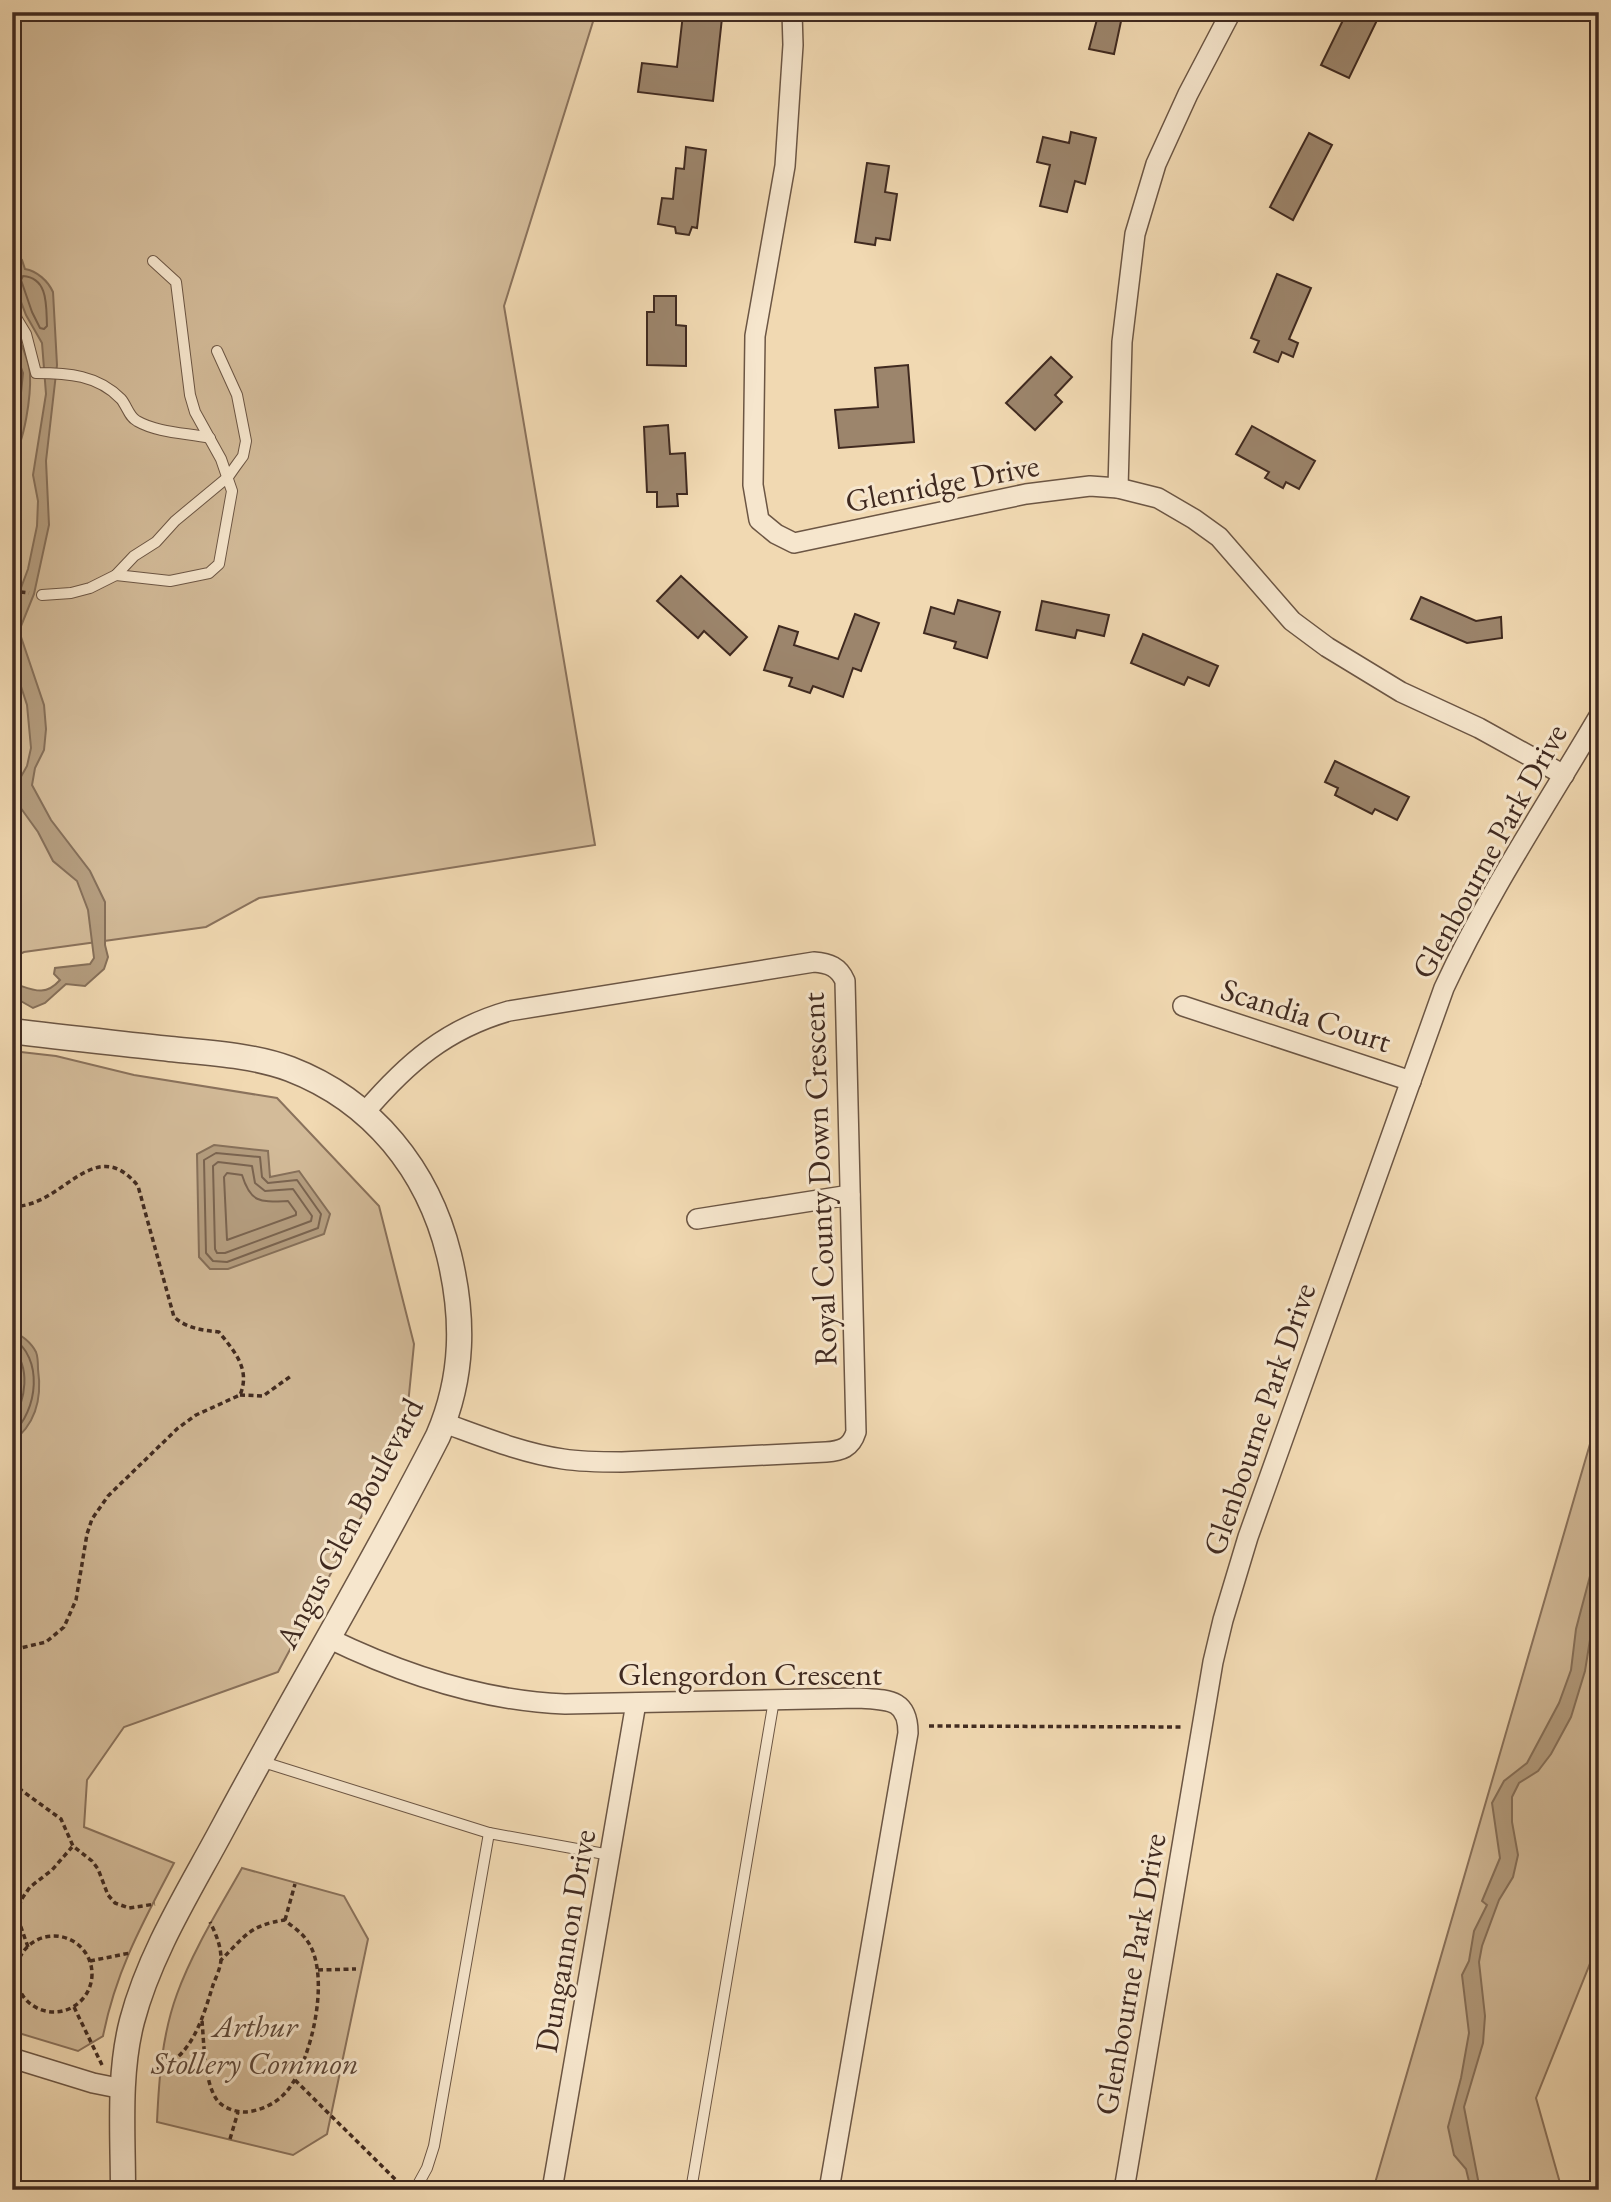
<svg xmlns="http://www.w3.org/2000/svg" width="1611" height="2202" viewBox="0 0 1611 2202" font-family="'EB Garamond',serif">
  <rect width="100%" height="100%" fill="#f1d9b2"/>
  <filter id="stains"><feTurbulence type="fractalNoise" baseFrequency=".00286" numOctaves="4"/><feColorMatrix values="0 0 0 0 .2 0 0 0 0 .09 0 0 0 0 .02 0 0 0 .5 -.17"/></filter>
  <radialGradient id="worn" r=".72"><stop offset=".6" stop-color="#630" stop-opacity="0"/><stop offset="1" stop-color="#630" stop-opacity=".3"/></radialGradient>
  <!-- green -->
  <g fill="#d3bb99" stroke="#8a725c" stroke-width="2">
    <path d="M12,12h584l-92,294 91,539 -336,53 -53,29 -182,25 -12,6z"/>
    <path d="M12,1051l44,5 78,19 143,23 102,108 35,138 -9,91 -127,237 -154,55 -37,53 -3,47 90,36c-31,59 -58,107 -71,173l-25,15 -66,-20z"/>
    <path d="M1599,1413v528l-63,157 26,92h-189z"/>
    <path d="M242,1868l102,28 24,43 -41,195 -34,21 -136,-33c2,-44 5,-87 20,-128 16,-44 42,-85 65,-126z"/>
  </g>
  <!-- water -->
  <g fill="#b59e80" stroke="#86705a" stroke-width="2">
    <path d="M12,249l10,11 3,9c12,2 23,12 28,23l4,73 -11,96 3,64 -15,69 -15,37 25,74 2,24 -2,21 -9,18 -3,17 19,35 39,51 15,31v43l3,12 -4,12 -19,17 -19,-2 -21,19 -12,5 -21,-12v-13c20,6 32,15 48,-3l-6,-6 1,-6 35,-4 4,-6 -6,-48 -11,-29 -24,-20 -15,-29 -18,-25 -2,-25 9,-16 4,-18 -4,-43 -15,-46v-47l16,-43 9,-43 1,-25 -5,-26 13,-81 -4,-51 -16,-28 -14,-37z"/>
    <path d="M12,322c6,15 17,36 18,52 1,21 -5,68 -18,85z"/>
    <path d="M214,1145l54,6 2,26 29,-6 31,43 -6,20 -96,35h-18l-11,-12 -2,-103z"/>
    <path d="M12,1330c10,6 19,12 24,22 2,5 2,12 2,17 4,28 -2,55 -26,73z"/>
    <path d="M1599,1556v46l-6,19 -8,50 -14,46 -20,37 -13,17 -19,12 -7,14v25l6,33 -5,22 -14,23 -17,46 -3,16 6,54 -2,27 -19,64 16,83h-9l-5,-21 -12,-14 -6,-28 13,-49 8,-45 -7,-58 7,-14 5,-30 13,-26 -5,-4 18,-43 -8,-55 12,-22 23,-18 32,-60 12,-33 5,-41 18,-68z"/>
  </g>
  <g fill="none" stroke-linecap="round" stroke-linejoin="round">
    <!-- shore -->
    <g stroke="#7a6450" stroke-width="2">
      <path d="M23,276c26,2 23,31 24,50l-3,3 -4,-1 -8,-16 -11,-32z"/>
      <path d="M12,343l11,30 -6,59 -5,14"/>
      <path d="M216,1153l44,4 2,20 6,6 29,-3 24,34 -3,14 -91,34 -14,-1 -7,-8 -2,-93z"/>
      <path d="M218,1162l34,4 3,17 10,8 28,-2 19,27 -1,5 -86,32h-8l-2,-4 -2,-83z"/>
      <path d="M227,1173l15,2c9,29 19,27 46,26l8,11v3l-69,25 -3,-63z"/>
      <path d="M12,1338c32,19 26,73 0,96"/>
      <path d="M12,1348c19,19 14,52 0,73"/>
    </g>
  </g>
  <!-- building -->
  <g fill="#9c856c" stroke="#402a20" stroke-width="2">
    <path d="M1099,12h24l-9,42 -25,-5z"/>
    <path d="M1347,12h34l-32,66 -28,-13z"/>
    <path d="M683,14l39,4 -9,83 -75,-9 4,-29 35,4z"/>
    <path d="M1071,132l25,6 -11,46 -10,-3 -8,31 -27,-6 10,-41 -13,-3 6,-25 26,6z"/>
    <path d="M1309,133l23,12 -39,75 -23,-13z"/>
    <path d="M686,147l20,3 -9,78 -5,-1 -3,8 -13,-2 -1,-6 -17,-3 4,-26 11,1 3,-31 8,1z"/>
    <path d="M867,163l22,3 -4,26 12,2 -7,46 -14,-2 -1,7 -20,-3z"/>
    <path d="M1277,274l34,14 -22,51 9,4 -5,14 -11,-5 -4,10 -24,-10 5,-11 -8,-3z"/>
    <path d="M654,296h22v29l10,1v40l-39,-1v-53h7z"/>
    <path d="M1051,357l21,20 -17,18 7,7 -27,28 -29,-27z"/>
    <path d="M908,365l6,77 -75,6 -4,-38 43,-3 -3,-39z"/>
    <path d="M668,425l2,29 15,-1 2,41h-10l1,12 -21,1v-15h-10l-3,-65z"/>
    <path d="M1252,426l63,35 -16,28 -13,-7 -3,6 -18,-10 4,-6 -33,-18z"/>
    <path d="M681,576l66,61 -17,18 -26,-24 -6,7 -41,-37z"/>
    <path d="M1421,597l55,24 25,-4 1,21 -35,5 -56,-24z"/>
    <path d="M958,600l42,12 -13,46 -33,-10 2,-6 -32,-9 7,-26 23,7z"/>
    <path d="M1042,601l67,14 -5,21 -27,-6 -2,8 -39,-8z"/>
    <path d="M855,614l24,9 -18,48 -8,-3 -10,29 -30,-11 -3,7 -21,-7 3,-8 -28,-8 15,-44 19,6 -4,13 44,14z"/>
    <path d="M1143,634l75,32 -9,20 -21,-9 -4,8 -53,-22z"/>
    <path d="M1335,761l74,36 -12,23 -22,-11 -3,5 -37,-19 3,-7 -13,-6z"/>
  </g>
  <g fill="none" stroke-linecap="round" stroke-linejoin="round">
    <!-- service casing -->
    <g stroke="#6c5644" stroke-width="12">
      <g id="service">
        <path d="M12,305l5,14 9,15 10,39c32,0 62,2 85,26 6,7 8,18 16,22 21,12 50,12 73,17"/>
        <path d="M116,575l54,6 39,-8 10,-9 13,-73 -11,-32 -26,-47 -5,-17 -14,-113 -23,-21"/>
        <path d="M42,595l29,-2 19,-5 26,-13 18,-19 22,-14 19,-21 53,-44 7,-10 8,-11 3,-15 -9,-46 -20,-44"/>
        <path d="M260,1761l229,72 121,22"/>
        <path d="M415,2190l12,-22 7,-22 55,-313"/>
        <path d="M691,2190l83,-490"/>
      </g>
    </g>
    <!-- minor casing -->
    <g stroke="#6c5644" stroke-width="22">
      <g id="minor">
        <path d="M792,12l1,33 -8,121 -30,170 -2,149 6,35 17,14 18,9 232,-49 64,-8 28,2 40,10 36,21 25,18 73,84 35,26 74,45 78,36 85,47"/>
        <path d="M1118,488l4,-146 13,-108 21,-70 32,-70 43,-82"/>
        <path d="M1183,1006l228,75"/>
        <path d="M365,1112c42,-49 81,-83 144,-101l305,-49c15,1 25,5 31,19l11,451c-5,16 -15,19 -30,20l-204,10c-19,0 -40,0 -59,-3 -41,-6 -80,-22 -119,-36"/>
        <path d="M697,1219l153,-24"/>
        <path d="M328,1638c74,36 155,63 237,66l294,-6c28,2 49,0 49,35l-79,457"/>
        <path d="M12,2058l81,25 30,6"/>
        <path d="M552,2190l84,-487"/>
        <path d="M1124,2190l89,-528 10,-42 25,-83 196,-549c44,-95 102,-182 155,-272"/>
      </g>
    </g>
    <!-- tertiary casing -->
    <g stroke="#6c5644" stroke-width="27">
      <path id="tertiary" d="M12,1031c53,7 106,12 158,18 40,4 82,6 120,20 83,32 138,101 159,186 15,62 15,121 -11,181 -67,132 -144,259 -214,390 -33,62 -74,126 -92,195 -14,54 -9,113 -9,169"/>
    </g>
    <!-- path -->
    <g stroke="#402a20" stroke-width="3.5" stroke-dasharray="5 3.5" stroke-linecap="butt">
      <path d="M12,591l17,2"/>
      <path d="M12,1206c49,4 82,-75 126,-20l36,131c14,12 28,13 45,15 15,19 32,37 21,63l-44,20 -18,13 -70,68 -16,23 -5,15 -11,66 -12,27 -18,15 -34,8"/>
      <path d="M240,1395l23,1 28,-20"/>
      <path d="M929,1726l254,1"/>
      <path d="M12,1756l3,1 1,21 5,12 40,29 12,27 19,15 6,8 10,26 7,8 14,5 26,-4"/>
      <path d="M285,1920l10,-36"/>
      <circle cx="54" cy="1974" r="38"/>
      <path d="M28,1947l-11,-31 4,-16 9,-13 22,-17 20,-23"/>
      <path d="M90,1961l40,-8"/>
      <path d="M318,1970l38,-1"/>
      <path d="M74,2007l28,58"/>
      <path d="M202,2021c2,21 2,61 15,79 6,8 18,12 28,12 16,-1 32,-9 42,-21 25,-30 46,-121 18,-153 -5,-7 -14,-12 -20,-18 -35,5 -40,16 -64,40"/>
      <path d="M157,2069c35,-11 46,-52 56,-84 3,-8 8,-18 8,-26 0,-13 -5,-25 -11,-37"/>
      <path d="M295,2080l106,105"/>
      <path d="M230,2139l8,-27"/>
    </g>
    <!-- service -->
    <use href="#service" stroke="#f6e6cd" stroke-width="10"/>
    <!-- minor -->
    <use href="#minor" stroke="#f6e6cd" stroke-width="19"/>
    <!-- tertiary -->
    <use href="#tertiary" stroke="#f6e6cd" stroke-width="24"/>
  </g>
  <g text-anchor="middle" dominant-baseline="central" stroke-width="6" stroke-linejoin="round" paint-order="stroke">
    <!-- street labels -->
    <g font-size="32" fill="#402a20" stroke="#f6e6cd">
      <text transform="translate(942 483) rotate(-11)">Glenridge Drive</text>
      <text transform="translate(1489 851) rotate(-61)">Glenbourne Park Drive</text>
      <text transform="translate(1306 1015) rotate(18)">Scandia Court</text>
      <text transform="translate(819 1179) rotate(-92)">Royal County Down Crescent</text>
      <text transform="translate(1259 1419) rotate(-71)">Glenbourne Park Drive</text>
      <text transform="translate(349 1523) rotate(-62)">Angus Glen Boulevard</text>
      <text x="750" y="1674">Glengordon Crescent</text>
      <text transform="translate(565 1941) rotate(-80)">Dungannon Drive</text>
      <text transform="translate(1130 1974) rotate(-80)">Glenbourne Park Drive</text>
    </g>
    <!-- park labels -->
    <g font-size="32" font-style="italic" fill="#5d4738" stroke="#f6e6cd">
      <text x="255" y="2026">Arthur<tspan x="255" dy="37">Stollery Common</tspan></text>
    </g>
  </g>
  <!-- margin -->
  <rect width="1611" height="2202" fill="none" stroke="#f1d9b2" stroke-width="42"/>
  <rect x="14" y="14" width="1583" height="2174" fill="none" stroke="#402a20" stroke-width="3.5"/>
  <rect x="21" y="21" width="1569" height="2160" fill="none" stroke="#402a20" stroke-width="2"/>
  <rect width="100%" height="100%" filter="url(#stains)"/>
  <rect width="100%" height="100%" fill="url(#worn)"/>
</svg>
